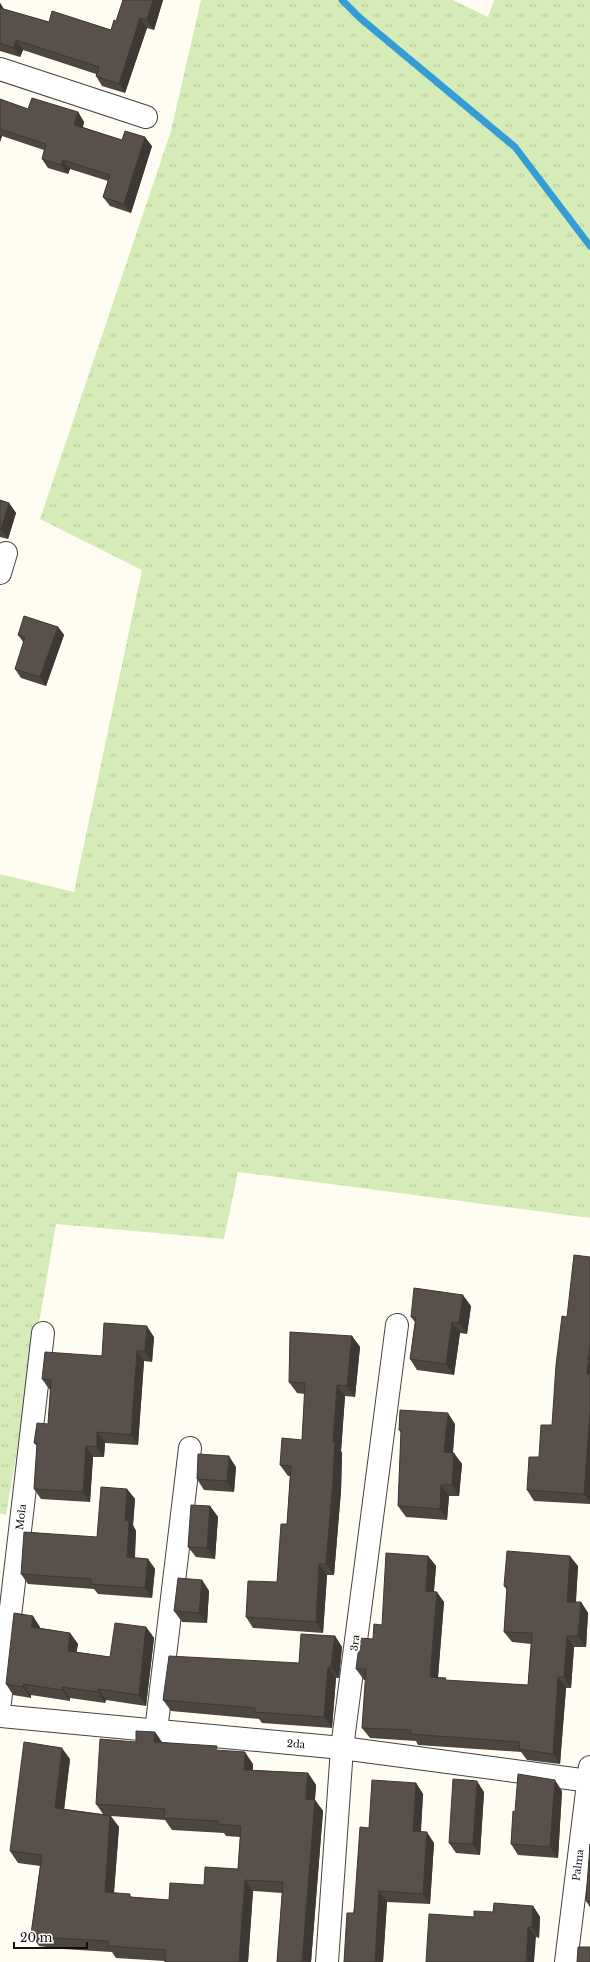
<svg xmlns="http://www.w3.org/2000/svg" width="590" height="1962" viewBox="0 0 590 1962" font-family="'Libre Baskerville',serif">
  <defs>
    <pattern id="grass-tufts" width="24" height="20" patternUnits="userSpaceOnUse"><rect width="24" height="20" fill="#d6ecb8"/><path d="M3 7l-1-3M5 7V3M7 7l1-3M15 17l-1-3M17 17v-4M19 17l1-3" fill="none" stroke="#b6c99d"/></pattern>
  </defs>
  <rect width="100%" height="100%" fill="#fffcf2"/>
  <!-- grass -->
  <path fill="url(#grass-tufts)" d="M201,0h252l35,17 6,-17h96v1218l-352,-46 -14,67 -168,-15 -50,291 -6,-2v-639l74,18 68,-322 -102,-51 131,-388z"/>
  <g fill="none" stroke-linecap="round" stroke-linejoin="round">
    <!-- stream -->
    <path stroke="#359dd5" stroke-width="7" d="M342,0l18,18 155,129 75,99"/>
    <!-- minor casing -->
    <g stroke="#424242" stroke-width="24">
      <g id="minor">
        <path d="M0,69l146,48"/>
        <path d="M0,573l6,-20"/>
        <path d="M0,1702l43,-369"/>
        <path d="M0,1716l342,32 248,33"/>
        <path d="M156,1731l34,-283"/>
        <path d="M327,1962l15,-214 55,-423"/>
        <path d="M566,1962l24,-195"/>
      </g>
    </g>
    <!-- minor -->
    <use href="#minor" stroke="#fff" stroke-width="22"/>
  </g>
  <!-- wall -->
  <g fill="#4d4540" fill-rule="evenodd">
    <path d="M123,0h40l-9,30 -7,-2 -22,65 -23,-7 -6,-10v-2l-73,-24 -3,7 -20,-6v-48l4,6 45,13 62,8 5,-9z"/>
    <path d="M0,99l28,10 50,3 6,10 -1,5 39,13 30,6 -21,67 -21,-7 -7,-9 5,-16 -38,-12 -2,5 -20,-6 -6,-9 2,-9 -42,-14 -2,6z"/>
    <path d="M0,500l9,3 7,10 -8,26 -8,-2z"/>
    <path d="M58,627l6,8 -18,51 -25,-8 -6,-9 9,-26 -6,-8z"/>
    <path d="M590,1257v247l-56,-3 -7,-11 12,-33 13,-32 15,-108z"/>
    <path d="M471,1306l-4,28 -7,-1 -6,42 -37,-5 -7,-11 5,-37 -4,-5z"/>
    <path d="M352,1336l8,11 -5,50 -10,-1 -4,55 1,2 -1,38 -7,84h-7l-4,58 -70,-5 -7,-11 31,-35 10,-58 3,-48h-2l-8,-11 22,-25 3,-46 -8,-1 -8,-11z"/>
    <path d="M154,1337l-2,25 -8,-1 -6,84 -33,-2 -1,14h-11l-3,45 -49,-3 -7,-10 3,-43 -3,-3 14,-19 3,-34 -2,-1 -7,-10z"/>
    <path d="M455,1424l-2,29 9,11 -3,32h-10l-2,24 -41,-3 -8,-11 3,-73 -2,-3z"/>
    <path d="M236,1467l-2,25 -30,-2 -7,-11z"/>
    <path d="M127,1489l8,10 -2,26 3,6 -1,27 13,1 7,10 -3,29 -54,-4 -4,-5 -66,-5 -7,-10 76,-37z"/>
    <path d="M210,1506l8,11 -3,42 -19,-2 -8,-10z"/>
    <path d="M428,1556l8,10 -2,25 10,11 -6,76 9,3 81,4 3,-41 -19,-2 -8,-10 3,-42 -3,-4 74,-20 -2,36h5l7,11 -2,34h-12l-3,41h-5l-6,76 -33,-4 -6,-8 -103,-7 -2,-4 -46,-3 -8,-10 4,-48h-2l-8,-11 26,-44z"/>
    <path d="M202,1580l7,11 -2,32 -25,-1 -8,-11z"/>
    <path d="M40,1627v1l30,5 8,11 -2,8 34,5 36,-30 8,11 -8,68 -40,-6 -1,3 -35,-5v3l-39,-6v3l-18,-3 -7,-11z"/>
    <path d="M335,1636l7,11 -3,31h-3l-4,50 -70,-5 -3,-4 -88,-8 -8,-11 136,-37z"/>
    <path d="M155,1732l7,10 58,9 33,13v6l55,3 8,12 -1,15 8,11 -12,151h-34l5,-69 -29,-2 -5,71h-83v-1l-49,-3 -4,-6 -49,-3 -24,-3 -8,-12 9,-68 -22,-3 -8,-12 60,-92 -6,50 39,5 -7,-10 40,-62zM111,1816l54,4 7,10 52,3 2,3 14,1 -2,32 -34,16 -35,15 -36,-3 -19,-4 5,-66z"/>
    <path d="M416,1783l7,11 -2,37 13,12 -4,61 -43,-2 -4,60h-39l25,-134z"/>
    <path d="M562,1791l-4,67 -40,-3 -7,-11 4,-32z"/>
    <path d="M484,1792l-4,63 -24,-2 -7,-10z"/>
    <path d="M590,1844v63l-4,-6z"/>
    <path d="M533,1906l7,11 -1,21 -3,-1 -62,-20 19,-5z"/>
  </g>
  <!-- shaded-wall -->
  <g fill="#3e3834">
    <path d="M153,0h10l-9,30 -7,-10z"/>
    <path d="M0,3l5,8h-5z"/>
    <path d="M140,18l7,10 -22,65 -6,-9z"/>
    <path d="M16,40l7,10 -3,7 -6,-9z"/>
    <path d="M78,112l6,10 -3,12 -7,-9z"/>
    <path d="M0,134l2,2 -2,6z"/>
    <path d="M145,137l7,9 -21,67 -7,-9z"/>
    <path d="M63,160l7,9 -2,5 -7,-9z"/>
    <path d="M9,503l7,10 -8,26 -7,-10z"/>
    <path d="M58,627l6,8 -18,51 -6,-9z"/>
    <path d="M463,1295l8,11 -4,28 -8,-11z"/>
    <path d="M452,1322l8,11 -6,42 -8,-11z"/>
    <path d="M147,1326l7,11 -2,25 -7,-11z"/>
    <path d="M352,1336l8,11 -5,50 -8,-11z"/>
    <path d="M590,1346v33l-3,-5z"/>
    <path d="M137,1351l7,10 -6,84 -7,-10z"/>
    <path d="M337,1385l8,11 -4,55 1,2 -1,38 -7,84 -8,-11z"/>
    <path d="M590,1411v92l-6,-9z"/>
    <path d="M448,1413l7,11 -3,39 -8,-11z"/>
    <path d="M97,1432l8,11 -1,14 -7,-10z"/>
    <path d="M86,1446l7,11 -3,45 -7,-10z"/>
    <path d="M454,1453l8,11 -3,32 -7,-11z"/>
    <path d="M229,1456l7,11 -2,25 -7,-11z"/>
    <path d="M441,1485l8,11 -2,24 -7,-11z"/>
    <path d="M127,1489l8,10 -2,26 3,6 -2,36 -7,-10 -2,-37z"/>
    <path d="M210,1506l8,11 -3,42 -8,-11z"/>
    <path d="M428,1556l8,10 -3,36 -7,-11z"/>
    <path d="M570,1556l8,10 -3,46 -8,-10z"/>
    <path d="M148,1559l7,10 -3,29 -7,-10z"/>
    <path d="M319,1564l8,11 -4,58 -7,-11z"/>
    <path d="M202,1580l7,11 -2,32 -8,-10z"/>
    <path d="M437,1592l7,10 -7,86 -7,-11z"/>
    <path d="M581,1602l7,11 -2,34 -8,-11z"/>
    <path d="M33,1616l7,11 -1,11 -8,-11z"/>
    <path d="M146,1627l8,11 -8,68 -7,-11z"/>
    <path d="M70,1633l8,11 -3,18 -7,-11z"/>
    <path d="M335,1636l7,11 -3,31 -8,-11z"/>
    <path d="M567,1636l7,11 -3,41 -7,-11z"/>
    <path d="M328,1667l8,11 -4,50 -8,-11z"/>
    <path d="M558,1677l8,11 -6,76 -7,-10z"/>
    <path d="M23,1684l8,11v3l-8,-11z"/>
    <path d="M62,1687l8,11v3l-8,-11z"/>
    <path d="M98,1689l8,11 -1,3 -7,-11z"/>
    <path d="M155,1732l8,12 -9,-2z"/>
    <path d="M62,1748l8,11 -7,60 -8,-11z"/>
    <path d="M245,1752l8,12 -1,17 -8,-11z"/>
    <path d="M308,1773l8,12 -2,26 -8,-12z"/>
    <path d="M555,1780l7,11 -4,67 -8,-11z"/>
    <path d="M477,1781l7,11 -4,63 -7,-11z"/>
    <path d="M416,1783l7,11 -3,48 -7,-11z"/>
    <path d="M315,1800l8,11 -12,151h-9z"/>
    <path d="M110,1816l9,11 -6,77 -8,-12z"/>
    <path d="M427,1832l7,11 -4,61 -7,-10z"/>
    <path d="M245,1880l8,11 -5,71h-9z"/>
    <path d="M379,1891l8,11 -4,60h-8z"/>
    <path d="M533,1906l7,11 -1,21 -7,-11z"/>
    <path d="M528,1927l8,10 -2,25h-8z"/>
  </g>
  <!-- building -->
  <g fill="#59504b" stroke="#3e3834">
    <path d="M123,0h30l-6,20 -7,-2 -21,66 -23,-8 3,-9 -83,-27 -2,8 -14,-5v-35l49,14 3,-11 59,19 3,-10 2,1z"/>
    <path d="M32,98l46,14 -4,13 48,15 3,-9 20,6 -21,67 -21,-7 7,-22 -47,-15 -2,5 -19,-6 4,-15 -46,-15v-30l28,10z"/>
    <path d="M0,500l9,3 -8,26h-1z"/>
    <path d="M24,616l34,11 -18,50 -25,-8 10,-32 -7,-2z"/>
    <path d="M574,1255l16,2v89l-3,28 3,1v36l-6,83 -57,-4 2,-33h10l2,-32h11l4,-60 6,-49 5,1z"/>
    <path d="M414,1288l49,7 -4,28 -7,-1 -6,42 -36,-5 6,-42h-5z"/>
    <path d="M104,1323l43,3 -2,25h-8l-6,84 -34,-3v15l-11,-1 -3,46 -49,-3 3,-46h-3l3,-20 11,1 3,-44 -9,-1 3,-27 57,4z"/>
    <path d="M290,1332l62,4 -5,50 -10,-1 -4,57h2l-2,39 -7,83h-7l-3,58 -70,-5 2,-36 29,1 4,-58h6l4,-58 -11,-1 2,-27 20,2 3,-57 -16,-1z"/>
    <path d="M400,1410l48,3 -4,39 10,1 -2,32h-11l-1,24 -42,-3 3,-76h-2z"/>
    <path d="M198,1454l31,2 -2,25 -30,-2z"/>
    <path d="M101,1487l26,2 -2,31 4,1 -2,36 21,2 -3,29 -54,-4v-5l-70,-5 3,-42 73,5z"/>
    <path d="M191,1505l19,1 -3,42 -19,-1z"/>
    <path d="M507,1551l63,5 -3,46h14l-3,34h-11l-3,41h-6l-5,77 -34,-5 1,-7 -110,-8 1,-4 -49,-2 4,-59h-10l4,-31 13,1 1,-15 8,1 4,-72 42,3 -2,35 11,1 -7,85 16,1 -1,2 83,5 4,-52 -28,-1 3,-46h-3z"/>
    <path d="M178,1578l24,2 -3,33 -25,-2z"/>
    <path d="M14,1613l19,3 -2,11 39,6 -2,18 42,6 5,-34 31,4 -7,68 -41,-6v3l-36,-5v3l-39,-6v3l-17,-3z"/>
    <path d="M301,1634l34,2 -4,31h-3l-4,50 -69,-5v-4l-92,-8 6,-44 130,7z"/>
    <path d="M136,1731l19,1 -1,10 63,4 -1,4 29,2 -1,18 64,3 -2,26 9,1 -13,162h-25l6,-80 -38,-2 -6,82h-74v-12l-57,-4v-5l-53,-3 -24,-4 11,-79 -32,-4 14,-109 38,6 -7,60 55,8 -5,76 25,2v3l39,3 1,-17 34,2 1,-18 33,2 3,-43 -23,-2v-3l-54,-3 1,-9 -69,-5 4,-65 36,3z"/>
    <path d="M518,1774l37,6 -5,67 -39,-3 2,-33 2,1z"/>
    <path d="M453,1779l24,2 -4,63 -24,-1z"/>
    <path d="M372,1780l44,3 -3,48 14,1 -4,62 -44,-3 -4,71h-31l3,-49h7l6,-86 9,1z"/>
    <path d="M590,1844v57h-4z"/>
    <path d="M494,1903l39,3 -1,21h-4l-2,35h-100l3,-48 45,3v-6l19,1z"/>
    <path d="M578,1947h12v15h-13z"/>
  </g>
  <g text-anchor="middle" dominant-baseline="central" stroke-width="4" stroke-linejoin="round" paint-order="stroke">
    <!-- street labels -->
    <g font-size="10" fill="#0f0f0f" stroke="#fff">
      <text transform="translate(21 1517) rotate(-83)">Mola</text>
      <text transform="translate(355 1643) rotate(-83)">3ra</text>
      <text transform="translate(296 1744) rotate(5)">2da</text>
      <text transform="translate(578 1865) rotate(-83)">Palma</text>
    </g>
  </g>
  <!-- scale -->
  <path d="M14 1942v6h73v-6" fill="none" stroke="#0f0f0f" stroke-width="2"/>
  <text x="20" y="1942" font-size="12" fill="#0f0f0f" stroke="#ffffff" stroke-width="3" paint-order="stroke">20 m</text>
</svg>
